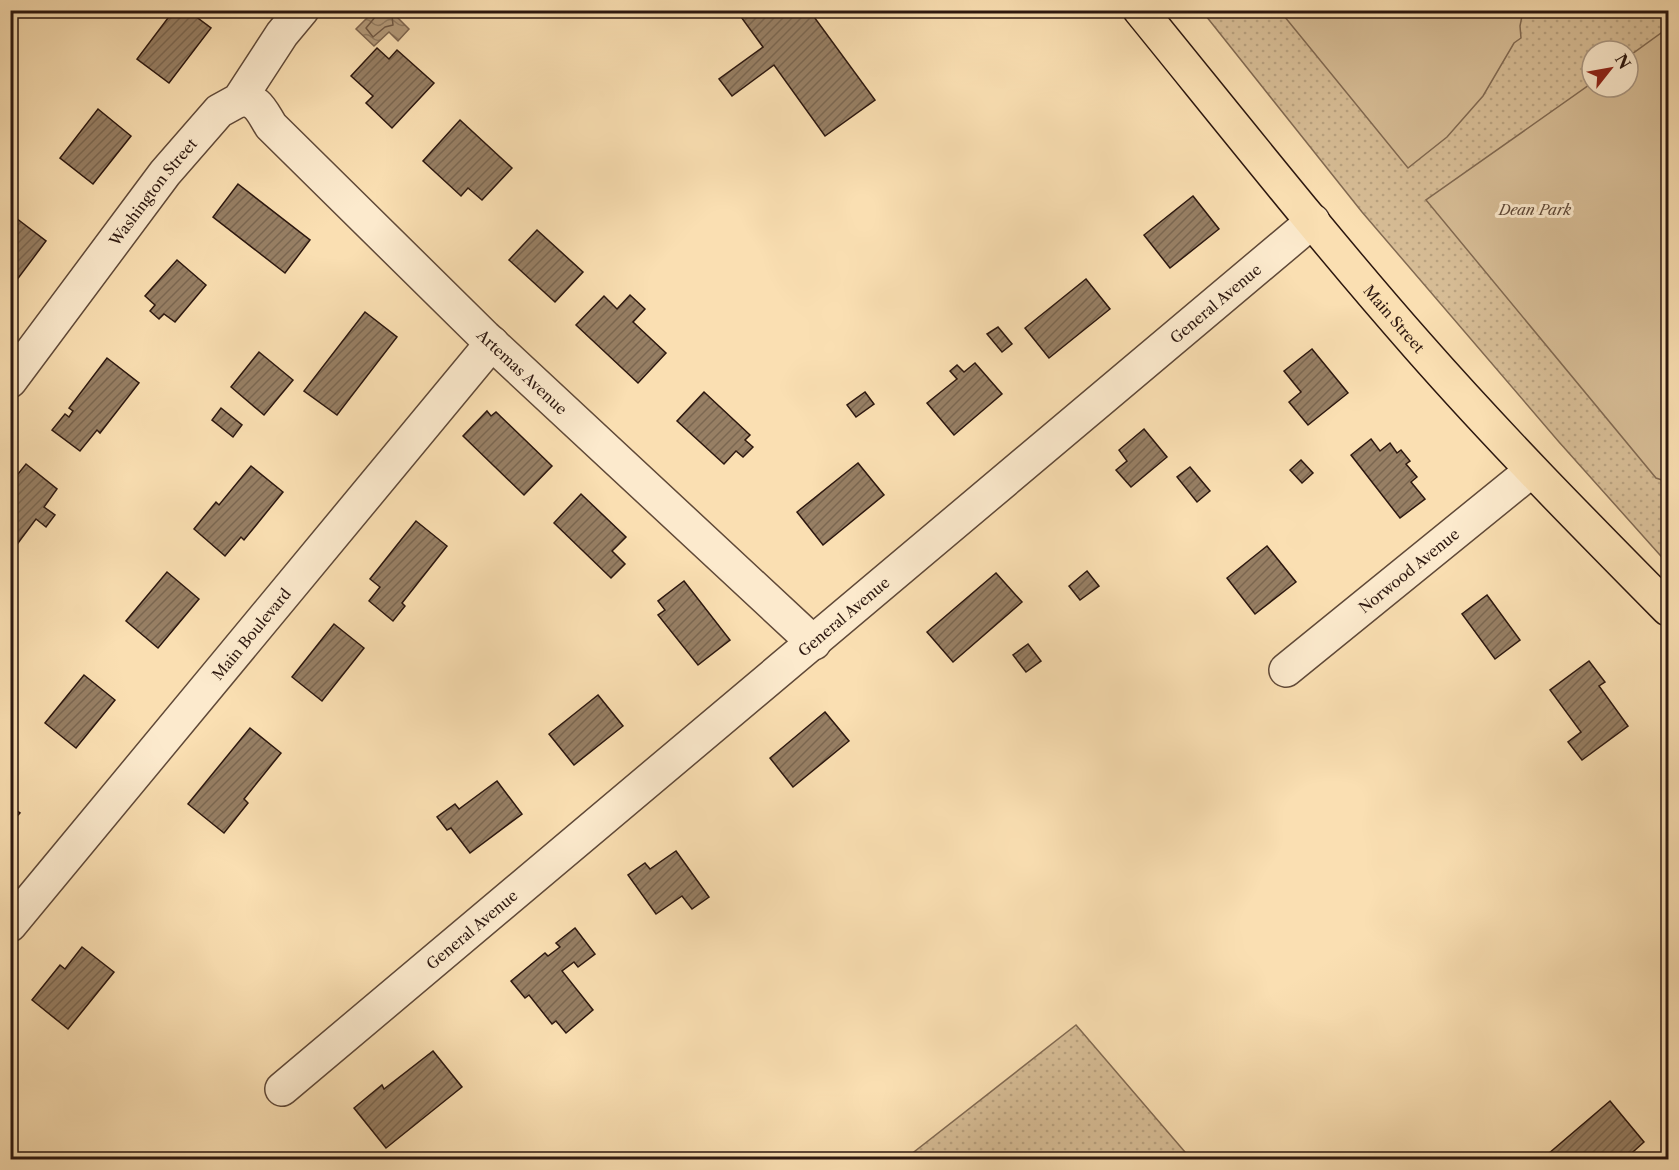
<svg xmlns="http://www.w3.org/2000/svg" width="1679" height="1170" viewBox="0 0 1679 1170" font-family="'Libre Caslon Text',serif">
  <defs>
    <pattern id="park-dots" width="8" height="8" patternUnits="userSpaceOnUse" patternTransform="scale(1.5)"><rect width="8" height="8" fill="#d7bd96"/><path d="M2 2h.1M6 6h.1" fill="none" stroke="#b9a280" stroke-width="1.8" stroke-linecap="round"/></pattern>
    <pattern id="water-waves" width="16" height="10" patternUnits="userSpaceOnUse" patternTransform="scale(1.5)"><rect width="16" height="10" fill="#b49b7b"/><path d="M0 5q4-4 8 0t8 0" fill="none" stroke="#937d63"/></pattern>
    <pattern id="building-hatch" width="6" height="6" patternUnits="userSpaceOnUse" patternTransform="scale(1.5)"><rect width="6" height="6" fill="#977f64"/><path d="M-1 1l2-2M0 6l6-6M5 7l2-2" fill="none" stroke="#7b6751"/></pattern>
  </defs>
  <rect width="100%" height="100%" fill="#fadfb2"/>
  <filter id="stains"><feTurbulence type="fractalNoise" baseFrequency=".00333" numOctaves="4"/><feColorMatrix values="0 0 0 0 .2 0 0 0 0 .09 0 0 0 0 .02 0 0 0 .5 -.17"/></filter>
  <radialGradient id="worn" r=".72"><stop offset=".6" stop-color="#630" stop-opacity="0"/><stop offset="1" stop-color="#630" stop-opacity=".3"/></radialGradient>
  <!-- park -->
  <g fill="url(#park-dots)" stroke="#826a52" stroke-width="1.5" fill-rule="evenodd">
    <path d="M1202,11h466v553l-109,-122 -197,-230zM1592,51h36v36h-36z"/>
    <path d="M1076,1025l115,134h-286z"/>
  </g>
  <!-- pitch -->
  <g fill="#d7bd96" stroke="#826a52" stroke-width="1.5">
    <path d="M1280,11h243l-3,15 1,12 -7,5 -31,53 -36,41 -39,31z"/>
    <path d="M1668,28v454l-12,-4 -230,-278 166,-117v4h36v-30z"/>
  </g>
  <!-- water -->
  <path fill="url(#water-waves)" stroke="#7e6650" stroke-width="1.5" d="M405,11l-7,7 11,11 -11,12 -9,-9 -15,14 -18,-17 18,-18z"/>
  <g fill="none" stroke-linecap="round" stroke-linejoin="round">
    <!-- shore -->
    <path stroke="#705945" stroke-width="1.5" d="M378,10l-2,6 -10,12 7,9 12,-10 8,-2 -1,-9 4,-6"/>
  </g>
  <!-- building -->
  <g fill="url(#building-hatch)" stroke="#2c170f" stroke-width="1.5">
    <path d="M174,10h13l24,18 -42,55 -32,-24z"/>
    <path d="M750,10h59l66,90 -50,36 -51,-71 -42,31 -13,-17 44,-32 -22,-30z"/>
    <path d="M377,48l12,11 8,-9 37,33 -42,45 -26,-25 7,-7 -22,-20z"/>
    <path d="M98,109l33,27 -38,48 -33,-26z"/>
    <path d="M460,120l52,48 -30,32 -14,-12 -7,8 -38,-35z"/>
    <path d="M238,184l72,56 -25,33 -72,-56z"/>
    <path d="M1193,196l26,33 -49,39 -26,-33z"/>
    <path d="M16,218l30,23 -36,48v-64z"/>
    <path d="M537,230l46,42 -28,30 -46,-42z"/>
    <path d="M177,260l29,25 -31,37 -11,-8 -5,5 -9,-8 5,-6 -10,-9z"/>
    <path d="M1086,279l24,30 -61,49 -24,-30z"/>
    <path d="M630,295l15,14 -12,13 33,31 -28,30 -62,-58 28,-29 13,13z"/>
    <path d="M365,312l32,25 -60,78 -33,-24z"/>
    <path d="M998,327l14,17 -10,8 -15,-18z"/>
    <path d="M1312,349l36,44 -40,32 -19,-23 12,-10 -17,-21z"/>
    <path d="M259,352l34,28 -29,35 -33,-28z"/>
    <path d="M107,358l32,25 -39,50 -3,-3 -17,21 -28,-21 13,-16 4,3 4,-6 -4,-3z"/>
    <path d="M975,363l27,31 -48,41 -27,-32 30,-24 -7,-8 7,-6 7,7z"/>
    <path d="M704,392l46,43 -5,5 8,7 -10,10 -7,-6 -12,13 -47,-43z"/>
    <path d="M865,392l9,12 -18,13 -9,-12z"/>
    <path d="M221,408l21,17 -9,12 -21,-17z"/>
    <path d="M487,411l4,5 5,-4 56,54 -28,29 -61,-59z"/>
    <path d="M1144,429l23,28 -36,30 -15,-17 11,-9 -8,-11z"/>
    <path d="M1371,439l9,12 10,-8 7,10 4,-3 9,11 -4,3 11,13 -6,5 14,17 -25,19 -49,-63z"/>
    <path d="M1301,460l12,13 -11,10 -12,-13z"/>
    <path d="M858,463l26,32 -61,50 -26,-33z"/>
    <path d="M26,464l31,25 -13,18 11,8 -9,12 -10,-8 -18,24 -3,-3 -5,5v-61z"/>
    <path d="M251,466l32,26 -39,48 -3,-3 -16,19 -31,-27 22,-27 3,3z"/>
    <path d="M1190,467l20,24 -13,11 -20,-25z"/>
    <path d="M581,494l45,43 -14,14 13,13 -14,14 -57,-55z"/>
    <path d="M416,521l31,25 -45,57 3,3 -12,15 -24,-20 11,-14 -10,-8z"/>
    <path d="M1267,546l29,36 -41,32 -28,-36z"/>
    <path d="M1087,571l12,15 -19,14 -11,-14z"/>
    <path d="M167,572l32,27 -41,49 -32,-27z"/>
    <path d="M996,573l26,29 -69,60 -26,-30z"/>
    <path d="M684,581l46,59 -32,25 -40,-50 7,-5 -7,-9z"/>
    <path d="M1487,595l33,45 -25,19 -33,-45z"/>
    <path d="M334,624l30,24 -42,53 -30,-24z"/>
    <path d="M1028,644l13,17 -15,11 -13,-17z"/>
    <path d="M1589,661l16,21 -6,4 29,40 -46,34 -14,-18 13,-10 -31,-42z"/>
    <path d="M84,675l31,25 -39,48 -31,-25z"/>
    <path d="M598,695l25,31 -49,39 -25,-31z"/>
    <path d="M825,712l24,29 -56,46 -23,-29z"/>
    <path d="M250,728l31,25 -37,46 4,4 -24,30 -36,-29z"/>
    <path d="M497,781l25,33 -52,39 -19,-25 -4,2 -10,-13 18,-13 4,5z"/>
    <path d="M10,806l10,7 -10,11z"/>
    <path d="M676,851l33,46 -17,12 -10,-13 -26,18 -28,-39 17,-12 5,6z"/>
    <path d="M575,928l20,26 -17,13 -4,-5 -12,9 31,39 -27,23 -10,-12 -4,3 -23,-29 -4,3 -14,-17 34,-28 3,3 12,-9 -4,-4z"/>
    <path d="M82,947l32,25 -46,57 -36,-29 28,-35 5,4z"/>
    <path d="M433,1051l29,36 -76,61 -32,-40 28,-23 2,4z"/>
    <path d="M1610,1101l34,41 -20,18h-83z"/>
  </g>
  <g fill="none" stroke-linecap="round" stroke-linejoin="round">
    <!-- minor casing -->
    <g stroke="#604938" stroke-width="36">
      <g id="minor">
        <path id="s1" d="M239,100c19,-2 23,12 32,26l214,211 329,306"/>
        <path id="s2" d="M10,381l155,-208 54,-62 20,-11 43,-66 20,-24"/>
        <path id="s3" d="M1286,670l245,-199"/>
        <path id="s4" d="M10,925l482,-582"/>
        <path id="s5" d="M282,1089l1031,-868"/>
      </g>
    </g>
    <!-- major casing -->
    <g stroke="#2c170f" stroke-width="36">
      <g id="major">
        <path id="s6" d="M1140,10c92,113 182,227 278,336 80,91 165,177 250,263"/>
      </g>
    </g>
    <!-- minor -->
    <use href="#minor" stroke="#fceacd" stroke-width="33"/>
    <!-- major -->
    <use href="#major" stroke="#fadfb2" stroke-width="33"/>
  </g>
  <g text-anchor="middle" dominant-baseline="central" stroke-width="6" stroke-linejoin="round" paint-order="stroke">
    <!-- street labels -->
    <g font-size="15" fill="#2c170f" stroke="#fceacd">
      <text stroke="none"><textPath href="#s2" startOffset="237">Washington Street</textPath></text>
      <text stroke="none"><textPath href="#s5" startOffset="1220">General Avenue</textPath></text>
      <text stroke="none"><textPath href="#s6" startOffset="400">Main Street</textPath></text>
      <text stroke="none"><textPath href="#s1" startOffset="396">Artemas Avenue</textPath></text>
      <text stroke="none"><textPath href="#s3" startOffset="158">Norwood Avenue</textPath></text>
      <text stroke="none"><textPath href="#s5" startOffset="734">General Avenue</textPath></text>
      <text stroke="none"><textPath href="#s4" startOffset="378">Main Boulevard</textPath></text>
      <text stroke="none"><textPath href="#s5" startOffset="248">General Avenue</textPath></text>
    </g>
    <!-- park labels -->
    <g font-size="15" font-style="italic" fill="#5f4938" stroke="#fceacd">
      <text x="1535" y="209">Dean Park</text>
    </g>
  </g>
  <!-- margin -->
  <rect width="1679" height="1170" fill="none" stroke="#fadfb2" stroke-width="36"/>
  <rect x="12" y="12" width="1655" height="1146" fill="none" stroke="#2c170f" stroke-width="3"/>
  <rect x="18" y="18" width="1643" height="1134" fill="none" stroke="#2c170f" stroke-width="1.5"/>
  <!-- north arrow -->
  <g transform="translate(1610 69) rotate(59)"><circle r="28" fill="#fceacd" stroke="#a99681" stroke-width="1.5"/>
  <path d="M0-4.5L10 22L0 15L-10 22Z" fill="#8f2418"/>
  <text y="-9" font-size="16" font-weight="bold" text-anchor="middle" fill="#2c170f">N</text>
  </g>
  <rect width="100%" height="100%" filter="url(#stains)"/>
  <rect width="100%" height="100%" fill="url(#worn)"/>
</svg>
